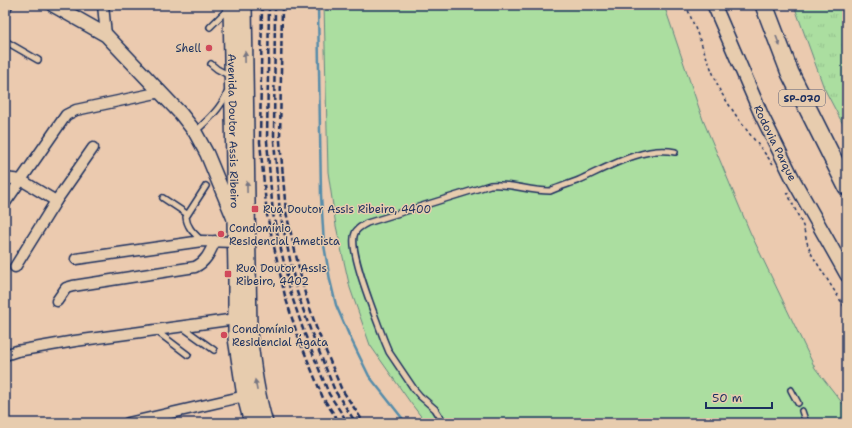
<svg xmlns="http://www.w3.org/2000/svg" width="852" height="428" viewBox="0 0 852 428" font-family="'Shantell Sans',sans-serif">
  <defs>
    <pattern id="park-tufts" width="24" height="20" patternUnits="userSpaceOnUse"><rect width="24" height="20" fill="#abdea0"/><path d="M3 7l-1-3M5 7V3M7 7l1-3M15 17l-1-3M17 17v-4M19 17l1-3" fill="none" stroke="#93bf8c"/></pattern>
  </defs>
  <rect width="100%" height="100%" fill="#ebcaaf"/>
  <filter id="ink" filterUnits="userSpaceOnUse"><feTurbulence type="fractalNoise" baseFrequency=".025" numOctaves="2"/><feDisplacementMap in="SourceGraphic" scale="8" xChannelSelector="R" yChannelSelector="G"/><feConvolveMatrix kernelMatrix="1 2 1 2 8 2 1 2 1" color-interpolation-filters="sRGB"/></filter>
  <g filter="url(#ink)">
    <!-- green -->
    <path fill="#abdea0" stroke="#63867f" d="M324,5h340l39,115 47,112 65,136 32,41v14h-421l-16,-21 -40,-57 -20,-57 -14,-62 -8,-54z"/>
    <!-- park -->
    <path fill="url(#park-tufts)" stroke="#63867f" d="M794,5h53v127l-23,-44z"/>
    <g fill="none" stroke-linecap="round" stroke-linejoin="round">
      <!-- stream -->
      <path stroke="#568caa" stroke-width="2.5" d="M318,5l3,190 3,50 6,35 6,25 13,30 20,41 37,47"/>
      <!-- lane casing -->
      <g stroke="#1b2f5e" stroke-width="8">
        <g id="lane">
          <path d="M5,14l5,-9"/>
          <path d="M210,27l18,-18"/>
          <path d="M5,41l33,19"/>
          <path d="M211,64l6,5 13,7"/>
          <path d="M196,131c12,-11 25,-23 31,-38"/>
          <path d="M163,198l24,16"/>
          <path d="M202,241c-7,-7 -15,-13 -16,-24l20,-31"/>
          <path d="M182,327l32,23"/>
          <path d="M155,330l33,25"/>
          <path d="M791,390l7,13"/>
          <path d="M802,411l4,12"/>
          <path d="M444,423l-9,-14 -15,-13 -6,-7 -25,-37 -5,-12c-7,-20 -37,-91 -29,-107 2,-5 7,-7 12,-10l123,-38c21,-2 38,6 60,6 9,-4 19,-7 29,-11 27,-12 66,-35 96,-28"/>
        </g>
      </g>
      <!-- street casing -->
      <g stroke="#1b2f5e" stroke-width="13">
        <g id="street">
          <path d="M103,5l3,30"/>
          <path d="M5,178l16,2 35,21 -41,66"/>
          <path d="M56,201l37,-53"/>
          <path d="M5,203l61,-88 10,-5 85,-18"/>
          <path d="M76,259l126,-18 34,1"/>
          <path d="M57,301l9,-13 7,-2 122,-19c11,-5 15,-15 20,-26"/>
          <path d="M5,355l12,-4 58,-10 161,-22"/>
          <path d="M128,423l117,-27"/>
        </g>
      </g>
      <!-- secondary casing -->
      <g stroke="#1b2f5e" stroke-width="16">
        <g id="secondary">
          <path d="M53,5l53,30 75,79 14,18 12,22 27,65"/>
          <path id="s1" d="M714,5l47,109 33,67 53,94"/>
        </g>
      </g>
      <!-- primary casing -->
      <g stroke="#1b2f5e" stroke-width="18">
        <g id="primary">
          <path id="s2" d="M231,5l5,268v65l9,58 7,27"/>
          <path d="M244,5l5,327c3,31 7,61 16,91"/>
        </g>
      </g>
      <!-- highway casing -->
      <g stroke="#1b2f5e" stroke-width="20">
        <path id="highway" d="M764,5l26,68 57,114"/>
      </g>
      <!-- path -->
      <g stroke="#1b2f5e" stroke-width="1.5" stroke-dasharray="3 3" stroke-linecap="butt">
        <path d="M686,5l34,86 19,29 34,44"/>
        <path d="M787,192l16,34 5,20 4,9 35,56"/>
      </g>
      <!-- lane -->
      <use href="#lane" stroke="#e7ccae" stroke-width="5"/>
      <!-- street -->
      <use href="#street" stroke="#e7ccae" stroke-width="10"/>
      <!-- secondary -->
      <use href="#secondary" stroke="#e7ccae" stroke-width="13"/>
      <!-- primary -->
      <use href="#primary" stroke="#e7ccae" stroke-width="15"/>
      <!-- highway -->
      <use href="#highway" stroke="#e7ccae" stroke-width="17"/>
      <!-- rail -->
      <g stroke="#1b2f5e" stroke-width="2.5" stroke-dasharray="6 3" stroke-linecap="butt">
        <path d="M262,5l-2,137 7,73 18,81 12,38 26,64 17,25"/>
        <path d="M269,5l-2,136 6,73 18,80 13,38 25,62 19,29"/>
        <path d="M275,5l-1,136 6,72 17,79 13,37 25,62 21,32"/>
        <path d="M282,5l-2,136 6,71 18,78 12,37 25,61 23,35"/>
      </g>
    </g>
    <!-- one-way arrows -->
    <defs><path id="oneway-solid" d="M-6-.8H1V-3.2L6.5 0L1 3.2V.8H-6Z"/></defs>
    <g fill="#777682">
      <use href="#oneway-solid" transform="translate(778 41) rotate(69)"/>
      <use href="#oneway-solid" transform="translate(245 57) rotate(-91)"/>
      <use href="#oneway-solid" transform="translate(247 187) rotate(-91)"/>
      <use href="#oneway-solid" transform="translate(256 385) rotate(-101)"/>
    </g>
  </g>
  <!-- markers -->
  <g fill="#d1495b" stroke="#e7ccae" stroke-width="1.5">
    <circle cx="209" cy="48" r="4"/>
    <rect x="251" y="205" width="8" height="8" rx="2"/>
    <circle cx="221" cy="234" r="4"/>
    <rect x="224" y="270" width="8" height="8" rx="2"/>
    <circle cx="224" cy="335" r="4"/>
  </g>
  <g text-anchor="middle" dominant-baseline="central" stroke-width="3" stroke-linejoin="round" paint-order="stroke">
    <!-- shield labels -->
    <rect fill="#e7ccae" stroke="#585e76" stroke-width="1" x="779" y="90" width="46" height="16" rx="3"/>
    <g font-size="10" font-weight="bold" fill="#1b2f5e">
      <text x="802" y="98">SP-070</text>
    </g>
    <!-- poi labels -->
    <g font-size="11" fill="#1b2f5e" stroke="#e7ccae" text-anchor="start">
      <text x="201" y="48" text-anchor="end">Shell</text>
      <text x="263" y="209">Rua Doutor Assis Ribeiro, 4400</text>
      <text x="229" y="228">Condomínio<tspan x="229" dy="13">Residencial Ametista</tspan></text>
      <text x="236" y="268">Rua Doutor Assis<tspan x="236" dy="13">Ribeiro, 4402</tspan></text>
      <text x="232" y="329">Condomínio<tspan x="232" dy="13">Residencial Ágata</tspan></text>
    </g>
    <!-- street labels -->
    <g font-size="11" fill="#1b2f5e" stroke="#e7ccae">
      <text stroke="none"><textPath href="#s2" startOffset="126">Avenida Doutor Assis Ribeiro</textPath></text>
      <text stroke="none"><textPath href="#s1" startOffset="151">Rodovia Parque</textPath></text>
    </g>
  </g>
  <!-- margin -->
  <rect width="852" height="428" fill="none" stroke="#e7ccae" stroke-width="20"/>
  <rect x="10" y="10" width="832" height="408" fill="none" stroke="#1b2f5e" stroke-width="1.5" filter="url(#ink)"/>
  <!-- scale -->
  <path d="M706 402v6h66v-6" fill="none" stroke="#1b2f5e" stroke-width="2"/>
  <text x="712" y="402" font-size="12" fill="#1b2f5e" stroke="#e7ccae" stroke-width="3" paint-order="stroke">50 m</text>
</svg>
